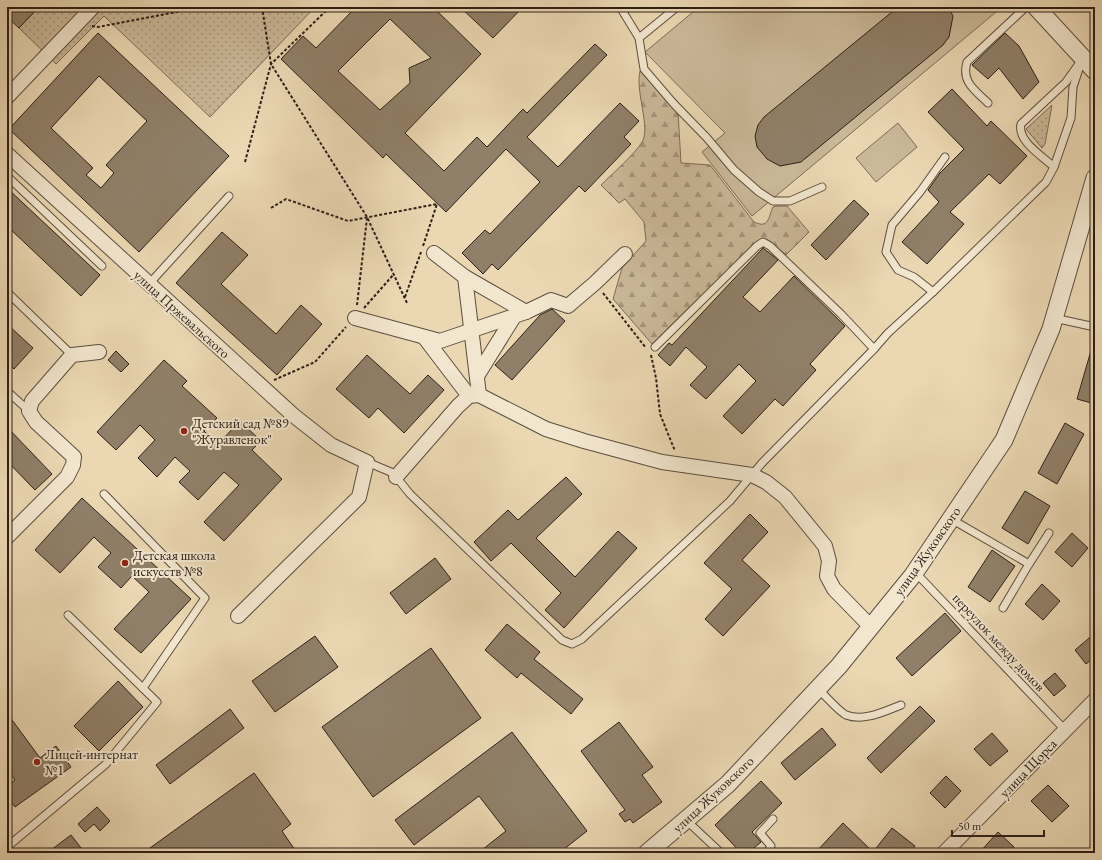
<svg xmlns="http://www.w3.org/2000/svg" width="1102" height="860" viewBox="0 0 1102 860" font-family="'EB Garamond',serif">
  <defs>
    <pattern id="forest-firs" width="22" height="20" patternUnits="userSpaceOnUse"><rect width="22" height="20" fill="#cbb999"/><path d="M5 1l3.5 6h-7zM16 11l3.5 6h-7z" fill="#a5967c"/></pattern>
    <pattern id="park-dots" width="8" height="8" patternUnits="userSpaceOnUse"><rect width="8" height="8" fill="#cbb999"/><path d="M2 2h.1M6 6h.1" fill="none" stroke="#a5967c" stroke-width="1.8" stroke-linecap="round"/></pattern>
  </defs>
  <rect width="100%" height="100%" fill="#ebd8b3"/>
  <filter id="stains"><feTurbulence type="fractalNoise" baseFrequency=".005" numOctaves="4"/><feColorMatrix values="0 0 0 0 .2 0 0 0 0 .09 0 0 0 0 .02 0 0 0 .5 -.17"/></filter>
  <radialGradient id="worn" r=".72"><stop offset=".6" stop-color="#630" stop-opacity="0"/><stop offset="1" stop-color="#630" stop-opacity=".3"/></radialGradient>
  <!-- forest -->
  <path fill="url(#forest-firs)" stroke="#7c6c58" d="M640,71l38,41 3,51 29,2 44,57c15,7 14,-4 19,-15l4,-1h10l22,26 -23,23 -18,-15 -11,1 -105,103 -39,-45 9,-31 24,-27 -2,-19 -19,-23 -6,4 -18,-18c11,-11 35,-32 41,-43 9,-14 -7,-50 -2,-71z"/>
  <!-- park -->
  <g fill="url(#park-dots)" stroke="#7c6c58">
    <path d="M39,7h276l-105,110 -106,-101 -48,48 -37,-36z"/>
    <path d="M1052,105l-7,39 -3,4 -16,-19z"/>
  </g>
  <!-- pitch -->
  <g fill="#cbb999" stroke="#7c6c58">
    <path d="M699,7h303l-250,209 -50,-64 23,-19 -80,-81z"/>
    <path d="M898,123l19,24 -41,35 -20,-24z"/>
  </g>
  <!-- building -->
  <g fill="#908069" stroke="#2d2018" fill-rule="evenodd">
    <path d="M7,7h32l-20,21 -12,-11z"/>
    <path d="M356,7h77l48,47 -76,79 39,38 33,-34 10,10 36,-38 4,4 68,-69 12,11 -80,82 31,30 62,-64 19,18 -15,16 7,7 -46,48 -6,-6 -81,84 -6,-6 -9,10 -21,-21 23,-23 5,4 50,-52 -34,-33 -60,63 -60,-58 -3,4 -102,-99 22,-23 13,12zM390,19l41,39 -22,10 1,15 -30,27 -42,-39z"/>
    <path d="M460,7h63l-30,31z"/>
    <path d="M898,7h50l5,9 -4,21 -6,8 -142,117 -21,4 -13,-7 -10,-12 -2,-11 3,-11 6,-8z"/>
    <path d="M98,33l131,123 -90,96 -130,-123zM99,76l48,45 -41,44 8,8 -13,15 -15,-13 7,-7 -42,-40z"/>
    <path d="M1005,33l14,13 20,36 -16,17 -24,-31 -11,11 -16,-14z"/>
    <path d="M952,89l35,37 4,-5 36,35 -27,28 -11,-10 -39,38 14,12 -37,40 -25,-22 37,-40 -11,-12 12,-17 24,-24 -36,-37z"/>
    <path d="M7,188l93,87 -19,21 -74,-70z"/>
    <path d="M854,200l15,14 -43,46 -15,-15z"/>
    <path d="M222,232l26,23 -27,29 55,50 25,-29 21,19 -45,51 -101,-92z"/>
    <path d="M763,248l15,12 -35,37 17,15 34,-36 51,50 -35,38 6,6 -33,36 -8,-7 -33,35 -19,-18 33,-35 -17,-17 -33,35 -16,-14 17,-18 -21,-20 -16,19 -12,-11 11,-12 3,2z"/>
    <path d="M552,309l13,12 -53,59 -17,-15 45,-50z"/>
    <path d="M7,324l26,24 -19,21 -7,-7z"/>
    <path d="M1092,347l3,1v56l-18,-5z"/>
    <path d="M116,351l13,13 -8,8 -13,-12z"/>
    <path d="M367,355l43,39 18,-19 16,15 -40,43 -26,-25 -9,10 -33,-29z"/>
    <path d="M164,360l23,21 -5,5 35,32 -13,13 14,13 22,-23 21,20 -9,9 30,29 -58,62 -20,-19 35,-37 -15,-13 -26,28 -19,-18 11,-11 -15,-14 -18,20 -19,-19 17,-18 -15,-15 -24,25 -19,-18z"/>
    <path d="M1065,423l19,11 -27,50 -19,-11z"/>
    <path d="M7,427l45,47 -17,16 -28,-29z"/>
    <path d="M566,477l16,17 -46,44 39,39 43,-46 19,17 -73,80 -19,-18 16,-17 -50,-50 -20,18 -17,-19 34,-32 10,10z"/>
    <path d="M1025,491l25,15 -22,38 -26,-16z"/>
    <path d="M82,498l109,101 -50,54 -27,-24 35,-37 -17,-16 -11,12 -23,-21 13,-14 -17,-16 -34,36 -25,-23z"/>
    <path d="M750,514l18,18 -26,28 28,26 -47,50 -18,-17 27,-30 -28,-26z"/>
    <path d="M1072,533l16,15 -16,19 -17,-15z"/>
    <path d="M992,550l23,16 -25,36 -22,-15z"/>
    <path d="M435,558l16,21 -45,35 -16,-21z"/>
    <path d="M1042,584l18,17 -17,19 -18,-16z"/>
    <path d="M945,613l16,18 -49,45 -16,-18z"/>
    <path d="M507,624l33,28 -6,7 49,40 -12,15 -50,-41 -4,5 -32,-28z"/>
    <path d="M1095,633v24l-9,7 -11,-14z"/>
    <path d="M315,636l23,31 -63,45 -23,-31z"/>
    <path d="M431,648l50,70 -108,79 -51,-70z"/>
    <path d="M1055,673l11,13 -12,10 -11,-13z"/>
    <path d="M118,681l25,26 -44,44 -25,-25z"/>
    <path d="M920,706l15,15 -54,52 -14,-15z"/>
    <path d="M230,709l14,19 -74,56 -14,-19z"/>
    <path d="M7,713l33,45 16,-12 15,21 -56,40 -8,-11v-10l8,-6 -8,-12z"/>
    <path d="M619,722l34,45 -11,8 20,27 -29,21 -3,-4 -5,3 -6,-8 6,-4 -44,-59z"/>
    <path d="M822,728l14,17 -41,35 -14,-17z"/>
    <path d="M512,732l75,99 -28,22h-81l28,-22 -27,-35 -65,49 -19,-25z"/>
    <path d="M992,733l16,18 -18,15 -16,-17z"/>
    <path d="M254,773l37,51 -9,7 15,22h-154z"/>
    <path d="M946,776l15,15 -16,17 -15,-15z"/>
    <path d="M761,781l21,22 -30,29 9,10 -13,11h-7l-26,-28z"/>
    <path d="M1048,785l21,21 -17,16 -21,-21z"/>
    <path d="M97,807l13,14 -10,10 -6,-7 -9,8 -7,-8z"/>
    <path d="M843,823l30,29 19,-24 23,18 -5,7h-95z"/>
    <path d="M998,832l16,15 -5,6h-30z"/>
    <path d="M71,835l14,18h-38z"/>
  </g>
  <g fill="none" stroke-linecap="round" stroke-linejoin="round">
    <!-- service casing -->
    <g stroke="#5c4e3f" stroke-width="9">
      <g id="service">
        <path d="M620,7l19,31 5,31 30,35 33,34 27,32 25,22 14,9h17l32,-14"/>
        <path d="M639,38l38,-31"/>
        <path d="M988,103c-13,-13 -27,-21 -21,-41l59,-55"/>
        <path d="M945,157l-25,35 -28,33 -6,27 12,18 16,7 19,15 113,-110 8,-15c-12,-11 -37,-26 -33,-43l45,-42 17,-24"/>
        <path d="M1054,167l17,-49 2,-31 7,-21"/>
        <path d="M7,176l95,90"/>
        <path d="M149,284l80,-88"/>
        <path d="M7,292l65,63"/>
        <path d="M1054,318l41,9"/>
        <path d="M655,347l102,-101 6,-4 7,4 71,68 33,35 14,-16 45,-41"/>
        <path d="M7,391l22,20"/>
        <path d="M367,462l26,11 17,21 152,146 10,4 10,-5 148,-138 32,-38 112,-114"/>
        <path d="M104,494l101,104 -62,90"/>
        <path d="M951,519l78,45 -26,44"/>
        <path d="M1029,564l20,-31"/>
        <path d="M915,572l150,158"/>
        <path d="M818,689c7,6 20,22 28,26 18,7 39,-4 55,-10"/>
        <path d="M686,820l35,33"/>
        <path d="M7,847l99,-83 51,-62 -89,-87"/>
        <path d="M767,853l4,-7 -11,-13 13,-14"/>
      </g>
    </g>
    <!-- minor casing -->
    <g stroke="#5c4e3f" stroke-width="16">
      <g id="minor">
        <path d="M7,97l86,-90"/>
        <path d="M7,154l286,261 38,30 36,17 -8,35 -121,119"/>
        <path d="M434,253l31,24 14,118"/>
        <path d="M465,277l61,35"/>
        <path d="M355,318l85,23 86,-29 25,-12 17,6 27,-23 30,-29"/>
        <path d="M424,337l45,59"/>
        <path d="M477,376l38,-61"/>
        <path d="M396,477l62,-71 11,-10 10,-1 67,34 38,12 78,21 90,13 14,7 19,15 40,49 4,15 -2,15 7,13 37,38"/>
        <path d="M7,537l60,-60 6,-12 1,-8 -38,-35 -7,-11 3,-10 40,-46 27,-3"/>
        <path d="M944,853l151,-153"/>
      </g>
    </g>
    <!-- tertiary casing -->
    <g stroke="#5c4e3f" stroke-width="19">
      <g id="tertiary">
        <path d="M1036,7l59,64"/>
        <path d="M647,853l81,-69 111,-118 74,-91 91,-135 47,-111 44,-151"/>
      </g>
    </g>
    <!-- path -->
    <g stroke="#2d2018" stroke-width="2" stroke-dasharray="3 2" stroke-linecap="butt">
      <path d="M262,7l9,57 96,153 40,86"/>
      <path d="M92,26l6,1 105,-20"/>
      <path d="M245,162l26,-98 59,-57"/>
      <path d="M271,208l15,-9 62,22 89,-17 -14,42"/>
      <path d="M603,293l43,55"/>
      <path d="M405,297l16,-45"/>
      <path d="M357,305l10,-87"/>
      <path d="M364,308l30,-34"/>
      <path d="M651,355l5,23 4,36 15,37"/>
      <path d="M274,380l41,-18 31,-35"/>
    </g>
    <!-- service -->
    <use href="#service" stroke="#f2e6ce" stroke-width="7"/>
    <!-- minor -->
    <use href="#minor" stroke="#f2e6ce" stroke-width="14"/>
    <!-- tertiary -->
    <use href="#tertiary" stroke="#f2e6ce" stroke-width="17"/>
  </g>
  <!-- markers -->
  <g fill="#8f2418" stroke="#f2e6ce" stroke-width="1.5">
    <circle cx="184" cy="431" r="4"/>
    <circle cx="125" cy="563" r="4"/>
    <circle cx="37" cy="762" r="4"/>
  </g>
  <g text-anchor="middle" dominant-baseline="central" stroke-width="4" stroke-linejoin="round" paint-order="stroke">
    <!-- street labels -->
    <g font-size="14" fill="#2d2018" stroke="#f2e6ce">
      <text transform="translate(182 314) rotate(42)">улица Пржевальского</text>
      <text transform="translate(927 551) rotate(-55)">улица Жуковского</text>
      <text transform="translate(999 642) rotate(47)">переулок между домов</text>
      <text transform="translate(1028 768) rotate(-46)">улица Щорса</text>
      <text transform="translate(713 794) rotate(-43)">улица Жуковского</text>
    </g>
    <!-- poi labels -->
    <g font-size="14" fill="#2d2018" stroke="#f2e6ce" text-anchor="start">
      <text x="192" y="423">Детский сад №89<tspan x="192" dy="16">"Журавленок"</tspan></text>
      <text x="133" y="555">Детская школа<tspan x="133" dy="16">искусств №8</tspan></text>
      <text x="45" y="754">Лицей-интернат<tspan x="45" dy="16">№1</tspan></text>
    </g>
  </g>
  <!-- margin -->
  <rect width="1102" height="860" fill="none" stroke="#ebd8b3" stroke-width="24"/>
  <rect x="8" y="8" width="1086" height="844" fill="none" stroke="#2d2018" stroke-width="2"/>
  <rect x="12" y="12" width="1078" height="836" fill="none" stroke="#2d2018"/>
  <!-- scale -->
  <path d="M952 830v6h92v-6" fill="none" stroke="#2d2018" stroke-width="2"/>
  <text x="958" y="830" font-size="12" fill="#2d2018" stroke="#f2e6ce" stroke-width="3" paint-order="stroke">50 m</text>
  <rect width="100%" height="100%" filter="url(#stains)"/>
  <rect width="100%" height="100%" fill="url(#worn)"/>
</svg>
